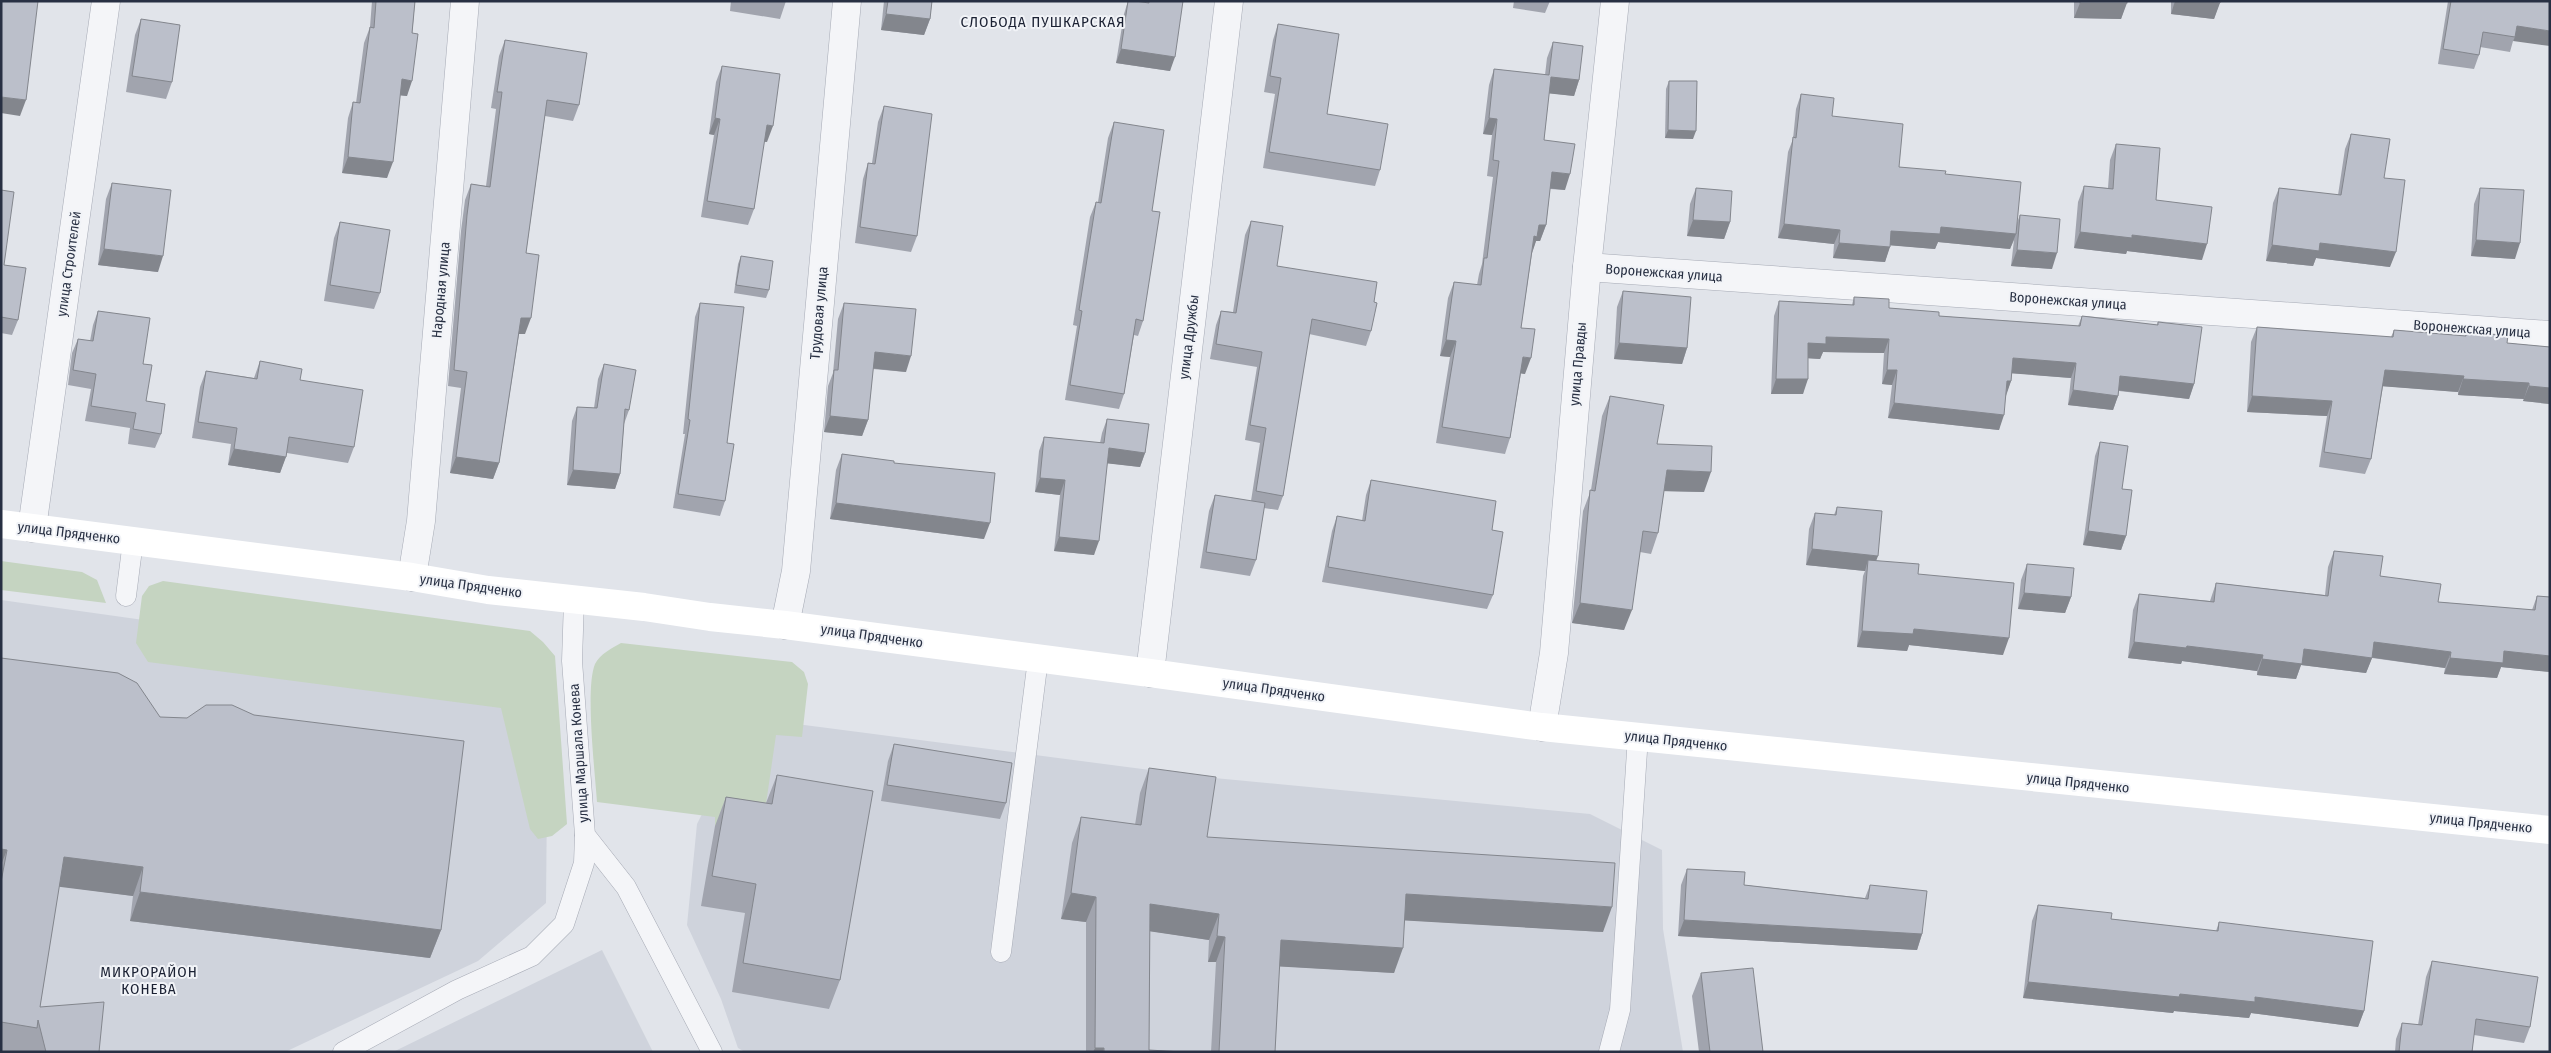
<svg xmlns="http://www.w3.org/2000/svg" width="2551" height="1053" viewBox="0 0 2551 1053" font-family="'Fira Sans Condensed',sans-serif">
  <rect width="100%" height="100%" fill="#e1e4ea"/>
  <!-- built -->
  <g fill="#cfd3dc">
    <path d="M1,600l321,45 188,31 37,120 -1,107 -68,58 -193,91h-284z"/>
    <path d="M750,718l454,59 386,37 72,36 1,79 20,123h-938l-7,-4 -17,-49 -34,-74 10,-101z"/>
    <path d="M602,950l51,102h-260z"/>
  </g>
  <!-- green -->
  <g fill="#c5d4c1">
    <path d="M1,561l81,11 15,8 9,23 -105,-13z"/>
    <path d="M163,581l367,50 13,11 12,14 12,168 -15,12 -14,3 -8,-10 -29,-121 -353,-46 -12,-19 6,-47 7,-10z"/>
    <path d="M621,643l171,19 12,10 4,12 -6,53 -26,-2 -10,69 -51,22v-9l-118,-15c-2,-30 -12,-114 -2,-138 5,-10 17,-16 26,-21z"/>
  </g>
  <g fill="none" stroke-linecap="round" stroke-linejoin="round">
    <!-- lane casing -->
    <g stroke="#a6aab5" stroke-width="21">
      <g id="lane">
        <path d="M126,596l7,-55"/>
        <path d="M574,600l-2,61 13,174 41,52 86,165"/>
        <path d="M1001,952l37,-293"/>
        <path d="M343,1052l114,-62 75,-34 32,-32 20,-61 1,-28"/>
        <path d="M1609,1052l11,-42 18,-274"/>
      </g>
    </g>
    <!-- street casing -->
    <g stroke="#a6aab5" stroke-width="29">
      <g id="street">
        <path d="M1587,267l963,68"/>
        <path d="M32,528l74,-527"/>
        <path d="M412,577l9,-56 44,-520"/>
        <path d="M785,625l11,-54 51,-570"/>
        <path d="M1150,673l79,-672"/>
        <path d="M1542,727l12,-74 33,-386 28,-266"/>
      </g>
    </g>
    <!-- lane -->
    <use href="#lane" stroke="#f4f5f8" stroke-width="20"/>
    <!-- street -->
    <use href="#street" stroke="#f4f5f8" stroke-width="28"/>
    <!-- secondary -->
    <path stroke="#fff" stroke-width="28" d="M1,524l411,53 76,13 156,17 66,10 75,8 365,48 392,54 1008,103"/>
  </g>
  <!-- wall -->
  <g fill="#a1a4ae">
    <path d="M372,1h43l-8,95 -7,-1 -13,83 -45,-5 6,-55 5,-16 3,1 8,-60 6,-16z"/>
    <path d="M731,1h55l-6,18 -50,-8z"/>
    <path d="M884,1h48l-2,18 -6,16 -43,-5z"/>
    <path d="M1128,1l18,2 1,-2h36l-13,70 -54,-8 8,-49z"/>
    <path d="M1514,1h36l-5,12 -32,-5z"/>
    <path d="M2074,1h53l-6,18 -47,-1z"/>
    <path d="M2171,1h49l-6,18 -43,-5z"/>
    <path d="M2448,1h102l-37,40 -3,11 -30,-5 -1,8 -5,14 -36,-5z"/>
    <path d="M141,19l31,63 -6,17 -40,-7 9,-57z"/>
    <path d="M1278,24l49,90 53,56 -5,16 -112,-18 12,-74 -11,-2 9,-52z"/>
    <path d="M505,40l74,65 -6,16 -28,-5 -19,137 -1,81h-6l-20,129 -6,16 -43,-6 11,-85 -13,-2 13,-155 4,-31 6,-16 15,2 10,-77 -5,-1 8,-52z"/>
    <path d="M1553,42l26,38 -5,16 -25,-3 -5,47 21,50 -15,-1 -4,36 -6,16h-4l-4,12 -11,75 4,46 -4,-1 -11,65 -5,16 -69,-11 14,-86 -10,-1 8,-58 6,-16 23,3 2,-11 3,-10 11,-87 -6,-1 5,-41 -9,-1 6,-49 5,-16 51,6 2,-17z"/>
    <path d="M722,66l45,76h-3l-10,67 -6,16 -47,-8 13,-82 -5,-1 7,-52z"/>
    <path d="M1669,81l24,58 -28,-1 1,-49z"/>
    <path d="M1801,94l98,73 46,7 71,51 4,-10 32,54 -41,-3 3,-26 -4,9 -72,-7 -3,7 -45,-4 -5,17 -52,-4 1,-14 -56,-6 10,-86 5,-13 3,-30z"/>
    <path d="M884,106l33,130 -6,16 -56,-9 8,-64 5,-16h4l6,-41z"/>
    <path d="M1114,122l38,89 -9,110 -5,15 -4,-1 -10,59 -5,15 -54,-9 12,-74 -4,-1 17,-108 6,-15h2l10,-64z"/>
    <path d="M2351,134l33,44 6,89 -74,-9 -3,8 -47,-5 7,-58 6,-15 59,7 7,-46z"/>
    <path d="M2116,144l40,56 46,60 -75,-9 -1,3 -52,-6 4,-46 6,-16 24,2 2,-28z"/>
    <path d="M112,183l46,89 -60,-7 8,-66z"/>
    <path d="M1696,188l34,34 -6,17 -37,-3 3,-32z"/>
    <path d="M2480,188l35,71 -44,-3 3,-52z"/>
    <path d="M1,190l3,75 14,55 -6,15 -11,-2z"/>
    <path d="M1251,221l26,45 97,36 -3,29 -5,15 -57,-12 -26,162 -5,14 -14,-2 -8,52 -6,16 -50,-8 9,-57 6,-16 36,6 9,-58 -15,-3 12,-73 -47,-8 6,-34 5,-14 12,1 12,-77z"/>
    <path d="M340,222l40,71 -6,16 -50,-8 10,-63z"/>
    <path d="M741,256l28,34 -3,8 -32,-5 4,-29z"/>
    <path d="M1623,291l64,57 -5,16 -68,-5 3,-52z"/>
    <path d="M1854,297l35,11 50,8 139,10 4,-10 75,9 1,-3 36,62 -5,15 -70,-8 -1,5 -5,14 -45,-5 3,-27 -59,-5 -1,8 -5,13 -7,36 -111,-12 4,-33 -10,-1 2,-31 -61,-1 -3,7 -12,-1 -5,36h-32l3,-78 5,-15 73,4z"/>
    <path d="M700,303l25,198 -5,15 -47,-8 12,-74h-2l12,-117z"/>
    <path d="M844,303l62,69 -33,-3 -5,51 -6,16 -38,-4 4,-46 5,-13 5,-54z"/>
    <path d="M98,311l45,53 3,37 15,33 -6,14 -27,-4 2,-16 -45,-7 6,-32 -23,-4 4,-32 6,-14 12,2 3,-16z"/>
    <path d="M2257,327l134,10 3,-7 71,6 1,-3 41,10 43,4v57l-27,-3 1,-2 -66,-4v-3l-75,-6 -12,73 -6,15 -46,-7 8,-51 -80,-4 4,-70z"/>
    <path d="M260,361l40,19 54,67 -6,16 -61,-10 -7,20 -52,-8 3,-21 -39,-6 8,-51 6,-16 48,7z"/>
    <path d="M604,364l25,46 -5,14 -4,50 -5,15 -48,-4 5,-64 5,-14 17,1 4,-29z"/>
    <path d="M1610,396l94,96 -40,-1 -6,42 -7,21 -11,-2 -16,78 -52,-7 11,-112 8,-21 11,-74z"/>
    <path d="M1107,419l38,34 -5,14 -33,-4 -13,92 -40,-4 6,-56 -25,-3 4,-41 5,-14 56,6 2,-10z"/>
    <path d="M2100,442l22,47 4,47 -5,14 -38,-5 12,-89z"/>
    <path d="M842,454l52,9 90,76 -154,-20 6,-49z"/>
    <path d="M1371,480l121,50 1,65 -6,14 -165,-27 10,-51 5,-15 25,5 4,-26z"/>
    <path d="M1837,507l39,54 42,13 85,81 -94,-10 -2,6 -50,-4 6,-71 2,-5 -59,-6 3,-36 6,-16 19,2z"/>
    <path d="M2334,551l46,25 58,26 94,8 5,-14 13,1v75l-49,-5 -4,11 -53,-4 1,-6 -73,-10 -6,15 -65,-8 -5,14 -39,-4v-4l-75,-10 -1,3 -53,-6 5,-48 6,-16 71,7 6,-18 109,12 3,-28z"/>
    <path d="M2027,564l44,33 -6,16 -47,-4 3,-29z"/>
    <path d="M1,658l159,59 281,213 -11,28 -300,-37 3,-25 -74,-10 -19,121 59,45h-98z"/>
    <path d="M894,744l112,59 -6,16 -119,-18 7,-40z"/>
    <path d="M1149,768l58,69 396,95 -198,-12 -11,53 -115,-7 -4,86h-64l5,-90h-8l1,-22 -59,-9 -1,119 33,2h-96v-130l-25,-3 11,-76 9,-26 54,8 5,-32z"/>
    <path d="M777,775l63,205 -11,29 -97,-17 13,-79 -44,-7 14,-80 11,-29 40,6z"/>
    <path d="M1687,869l57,16 121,13 5,-13 52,49 -5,16 -239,-14 3,-51z"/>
    <path d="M2038,905l73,14 105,12 3,-9 145,89 -6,16 -107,-14 -2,5 -75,-7 -1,2 -150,-15 9,-77z"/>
    <path d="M2432,961l98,66 -6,16 -50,-8 -2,17h-77l1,-13 6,-16 16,2 8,-48z"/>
    <path d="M1701,973l62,79h-64l-7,-56z"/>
  </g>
  <!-- shaded-wall -->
  <g fill="#83868d">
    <path d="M2175,1h32l13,2 -6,16 -43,-5z"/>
    <path d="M2080,3h47l-6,16 -47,-1z"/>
    <path d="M886,14l44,5 -6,16 -43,-5z"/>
    <path d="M2517,26l33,5v15l-37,-5 2,-4z"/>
    <path d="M1121,49l54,8 -5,14 -54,-8z"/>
    <path d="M1551,77l28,3 -5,16 -29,-3z"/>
    <path d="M402,79l10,2 -5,15 -11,-1z"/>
    <path d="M1,97l25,3 -6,16 -19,-3z"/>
    <path d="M715,118l5,1 -6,16 -5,-1z"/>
    <path d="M1489,118l8,1 -5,16 -9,-1z"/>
    <path d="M767,125l6,1 -6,16 -6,-1z"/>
    <path d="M1668,130l28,1 -3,8 -28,-1z"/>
    <path d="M348,157l45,5 -6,16 -45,-5z"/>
    <path d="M1552,172l18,2 -5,16 -19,-2z"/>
    <path d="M1693,220l37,2 -6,17 -37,-3z"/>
    <path d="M1784,224l56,6 -6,14 -56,-6z"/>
    <path d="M1539,225h7l-6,16h-4l-4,12 2,-17z"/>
    <path d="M1941,227l75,7 -6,15 -72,-7 -3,7 -49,-4 5,-14z"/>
    <path d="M2080,232l52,3 75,9 -5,16 -75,-9 -1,3 -52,-6z"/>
    <path d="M2476,240l44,3 -5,16 -44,-3z"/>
    <path d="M1839,243l51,4 -5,15 -52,-4z"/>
    <path d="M2320,243l76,9 -6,15 -74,-9 -3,8 -47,-5 6,-16z"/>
    <path d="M104,249l59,7 -5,16 -60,-7z"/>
    <path d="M2017,250l40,3 -5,16 -41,-3z"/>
    <path d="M521,318h10l-6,16h-10z"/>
    <path d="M1826,337l63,2 -5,14 -61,-1 -3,7 -17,-1 5,-15z"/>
    <path d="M1446,340l10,1 -6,16 -10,-1z"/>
    <path d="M1619,343l68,5 -5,16 -68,-5z"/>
    <path d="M875,352l36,4 -5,16 -37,-4z"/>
    <path d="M1523,357l8,1 -6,16 -8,-1z"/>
    <path d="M2013,358l63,5 -5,15 -64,-5z"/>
    <path d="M1887,370h10l-5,15 -10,-1z"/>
    <path d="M2385,370l79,6 -6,16 -79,-6z"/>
    <path d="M2120,376l74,8 -5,15 -74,-9z"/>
    <path d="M1776,379h32l-5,15h-32z"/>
    <path d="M2463,379l66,4 -5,16 -66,-4z"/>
    <path d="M2007,381h4l-5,15z"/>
    <path d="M2529,386l21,2v16l-27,-3z"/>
    <path d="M2073,390l45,6 -5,14 -45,-5z"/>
    <path d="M2252,396l80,5 -5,15 -80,-4z"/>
    <path d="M1894,403l110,12 -5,15 -111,-12z"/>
    <path d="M830,416l38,4 -6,16 -38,-4z"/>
    <path d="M1109,448l36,5 -5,14 -36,-4z"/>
    <path d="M234,449l52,8 -6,16 -52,-8z"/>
    <path d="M456,457l43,6 -6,16 -43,-6z"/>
    <path d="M573,470l47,4 -5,15 -48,-4z"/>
    <path d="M1667,470l44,2 -7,20 -45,-1z"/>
    <path d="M1040,478l25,2 -5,15 -25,-3z"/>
    <path d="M836,503l154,20 -6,16 -154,-20z"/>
    <path d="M2088,531l38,5 -5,14 -38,-5z"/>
    <path d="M1059,537l40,4 -5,14 -40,-4z"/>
    <path d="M1812,549l66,7 -6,16 -4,-12 -3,11 -59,-6z"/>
    <path d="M2024,593l47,4 -6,16 -47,-4z"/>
    <path d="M1580,603l52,7 -8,20 -52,-7z"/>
    <path d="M1914,629l95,9 -6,17 -94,-10 -2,6 -50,-4 5,-16z"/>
    <path d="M2134,642l53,4 76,9 -6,16 -75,-10 -1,3 -53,-6z"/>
    <path d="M2374,642l77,10 -6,16 -77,-11z"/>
    <path d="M2304,649l68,9 -6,15 -65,-8 -5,14 -39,-4 5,-16z"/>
    <path d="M2504,651l46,5v16l-49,-5 -4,11 -53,-4 6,-16z"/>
    <path d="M1,849l6,1 -6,15z"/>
    <path d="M64,857l79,10 -10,29 -80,-10z"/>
    <path d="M140,892l301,38 -11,28 -300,-37z"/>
    <path d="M1071,893l25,4 -10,25 -25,-3z"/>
    <path d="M1406,894l206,13 -9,25 -206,-12z"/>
    <path d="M1150,904l69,10 -10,26 -68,-10z"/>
    <path d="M1684,920l238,14 -5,16 -239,-14z"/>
    <path d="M1217,936l8,1 -9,25h-8z"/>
    <path d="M1281,940l122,8 -9,25 -123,-7z"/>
    <path d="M2028,982l152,12 75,3 109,14 -6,16 -107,-14 -2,5 -75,-7 -1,2 -150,-15z"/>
    <path d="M1095,1048h9l-1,4h-10z"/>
  </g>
  <!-- building -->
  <g fill="#bbbfca" stroke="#83868d">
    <path d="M1,1h37l-12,99 -25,-3z"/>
    <path d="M376,1h39l-3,32 6,1 -6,47 -10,-2 -9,83 -45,-5 5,-55 7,1 10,-76 4,1z"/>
    <path d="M888,1h44l-2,18 -44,-5z"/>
    <path d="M1128,1h7l14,2v-2h34l-8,56 -54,-8z"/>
    <rect x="2080" y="1" width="47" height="2"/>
    <path d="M2207,1h13v2z"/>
    <path d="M2451,1h99v30l-33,-5 -2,11 -32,-5 -4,23 -36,-6z"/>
    <path d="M141,19l39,6 -8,57 -40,-6z"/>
    <path d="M1278,24l61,10 -12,80 61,10 -8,46 -111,-18 12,-74 -11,-2z"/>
    <path d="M505,40l82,13 -8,52 -32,-5 -21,153 13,2 -8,63h-10l-22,145 -43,-6 11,-85 -13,-2 13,-155 4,-31 19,3 12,-95h-5z"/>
    <path d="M1553,42l30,4 -4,34 -28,-3 -7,63 31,4 -5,30 -18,-2 -6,53h-7l-2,12 -3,-1 -13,92 14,1 -4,29 -8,-1 -13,81 -68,-11 14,-86 -10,-1 8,-58 27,3 3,-27h3l12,-97 -6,-1 4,-41 -8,-1 5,-49 55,6z"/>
    <path d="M722,66l58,8 -7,52 -6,-1 -13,84 -47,-8 13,-82 -5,-1z"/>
    <path d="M1669,81h28l-1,50 -28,-1z"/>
    <path d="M1801,94l33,4 -2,18 71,8 -4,43 47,4 -1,3 76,8 -5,52 -75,-7 -1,7 -49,-3 -1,16 -51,-4 1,-13 -56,-6 9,-87 3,1z"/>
    <path d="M884,106l48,8 -15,122 -57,-9 8,-64 7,1z"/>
    <path d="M1114,122l50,8 -12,81 8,1 -17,109 -7,-2 -12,75 -54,-9 12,-74 -3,-1 17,-108 5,1z"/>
    <path d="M2351,134l39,5 -6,39 21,2 -9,72 -76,-9 -1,8 -47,-6 7,-57 62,7z"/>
    <path d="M2116,144l44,4 -4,52 56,7 -5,37 -75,-9v3l-52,-6 4,-46 29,3z"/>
    <path d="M112,183l59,7 -8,66 -59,-7z"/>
    <path d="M1696,188l36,3 -2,31 -37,-2z"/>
    <path d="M2480,188l44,2 -4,53 -44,-3z"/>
    <path d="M1,190l13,2 -10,73 22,3 -8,52 -17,-3z"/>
    <path d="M2020,215l40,4 -3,34 -40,-3z"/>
    <path d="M1251,221l32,5 -6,40 100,16 -3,20 3,1 -6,28 -59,-12 -29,177 -27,-5 10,-63 -16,-3 12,-73 -46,-8 5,-33 15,2z"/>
    <path d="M340,222l50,8 -10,63 -50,-8z"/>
    <path d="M741,256l32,5 -4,29 -33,-5z"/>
    <path d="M1623,291l68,6 -4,51 -68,-5z"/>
    <path d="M1854,297l35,2v9l50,4v4l141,10 2,-10 76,9v-3l44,5 -8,57 -74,-8 -2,20 -45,-6 3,-27 -63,-5 -2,23h-4l-3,34 -110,-12 3,-33h-10l2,-31 -63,-2v7l-18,-1v36h-32l3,-78 75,4z"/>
    <path d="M700,303l44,4 -17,136 7,1 -9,57 -47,-7 12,-74 -2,-1z"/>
    <path d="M844,303l72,6 -5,47 -36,-4 -7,68 -38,-4 4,-46h4z"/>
    <path d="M98,311l52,7 -7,46 9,1 -6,36 19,3 -4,30 -28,-5 3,-16 -45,-7 5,-32 -23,-4 5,-31 15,2z"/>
    <path d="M2257,327l136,10 1,-7 72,6v-3l42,2 -1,8 43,4v41l-21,-2v-3l-66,-4 1,-3 -79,-6 -14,89 -47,-7 8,-51 -80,-5z"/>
    <path d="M260,361l42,8 -2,11 63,10 -9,57 -65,-10 -3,20 -52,-8 3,-21 -39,-6 8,-51 51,8z"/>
    <path d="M604,364l32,6 -7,40 -4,-1 -5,65 -47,-4 4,-63 20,1z"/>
    <path d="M1610,396l54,9 -7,39 55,2 -1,26 -44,-2 -9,63 -15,-2 -11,79 -52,-7 10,-113 5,1z"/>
    <path d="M1107,419l42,5 -4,29 -36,-5 -10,93 -40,-4 6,-57 -25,-2 4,-41 60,6z"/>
    <path d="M2100,442l28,4 -6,43 10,1 -6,46 -38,-5z"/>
    <path d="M842,454l52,7v2l101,10 -5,50 -154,-20z"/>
    <path d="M1371,480l125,21 -4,29 11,2 -10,63 -165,-28 9,-51 28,5z"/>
    <path d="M1215,495l50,8 -9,57 -50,-8z"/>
    <path d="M1837,507l45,4 -4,45 -66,-7 3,-36 21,2z"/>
    <path d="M2334,551l49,5 -3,20 61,8 -3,18 97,8 2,-14 13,1v59l-46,-5 -1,12 -53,-5 1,-6 -77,-10 -2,16 -68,-9 -2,15 -40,-5 1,-4 -76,-9 -1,2 -52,-6 5,-48 75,8 2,-19 112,13z"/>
    <path d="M1868,560l51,4 -1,10 96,9 -5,55 -95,-9 -1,5 -51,-3z"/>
    <path d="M2027,564l47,4 -3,29 -47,-4z"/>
    <path d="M1,658l117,15 19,10 23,34 27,1 19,-13h26l22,10 210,26 -23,189 -301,-38 3,-25 -79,-10 -24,150 64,-5 -5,50h-53l-8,-32 -1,8 -36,-6v-140l6,-32 -6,-1z"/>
    <path d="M894,744l118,19 -6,40 -119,-18z"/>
    <path d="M1149,768l67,9 -9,60 408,26 -3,44 -206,-13 -3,54 -122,-8 -6,112h-56l6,-115 -8,-1 2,-22 -69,-10 -1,146 33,2h-78v-4h-9l1,-151 -25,-4 10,-76 60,8z"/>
    <path d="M777,775l96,16 -33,189 -97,-17 13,-79 -44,-8 14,-79 46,7z"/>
    <path d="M1687,869l58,3 -1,13 124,14 2,-14 57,6 -5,43 -238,-14z"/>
    <path d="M2038,905l74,8 -1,6 107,12 1,-9 154,19 -9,70 -109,-14v5l-75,-8 -1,3 -151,-15z"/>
    <path d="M2432,961l106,16 -8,50 -54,-8 -4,33h-73l3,-29 20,2z"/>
    <path d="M1753,968l10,84h-53l-9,-79z"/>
  </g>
  <g text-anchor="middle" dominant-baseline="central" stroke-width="4" stroke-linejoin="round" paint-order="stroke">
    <!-- street labels -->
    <g font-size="14" fill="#283043" stroke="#f1f3f7">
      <text transform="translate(69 264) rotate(-82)">улица Строителей</text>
      <text transform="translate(1664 273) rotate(4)">Воронежская улица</text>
      <text transform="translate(441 290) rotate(-85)">Народная улица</text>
      <text transform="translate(2068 301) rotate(4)">Воронежская улица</text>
      <text transform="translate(819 313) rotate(-85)">Трудовая улица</text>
      <text transform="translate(2472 329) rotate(4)">Воронежская улица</text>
      <text transform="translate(1189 337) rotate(-83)">улица Дружбы</text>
      <text transform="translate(1578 364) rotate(-85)">улица Правды</text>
      <text transform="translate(69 533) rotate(7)">улица Прядченко</text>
      <text transform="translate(471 586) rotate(8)">улица Прядченко</text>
      <text transform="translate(872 636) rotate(8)">улица Прядченко</text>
      <text transform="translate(1274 690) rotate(8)">улица Прядченко</text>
      <text transform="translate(1676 741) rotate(6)">улица Прядченко</text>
      <text transform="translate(579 753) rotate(-94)">улица Маршала Конева</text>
      <text transform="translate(2078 783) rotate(6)">улица Прядченко</text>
      <text transform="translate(2481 823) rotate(6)">улица Прядченко</text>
    </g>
    <!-- neighbourhood labels -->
    <g font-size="15" letter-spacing="1" fill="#1b2133" stroke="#f1f3f7">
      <text x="1043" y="22">СЛОБОДА ПУШКАРСКАЯ</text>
      <text x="149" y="972">МИКРОРАЙОН<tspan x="149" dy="17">КОНЕВА</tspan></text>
    </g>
  </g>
  <!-- border -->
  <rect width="2551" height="1053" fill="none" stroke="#283043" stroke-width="5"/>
</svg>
